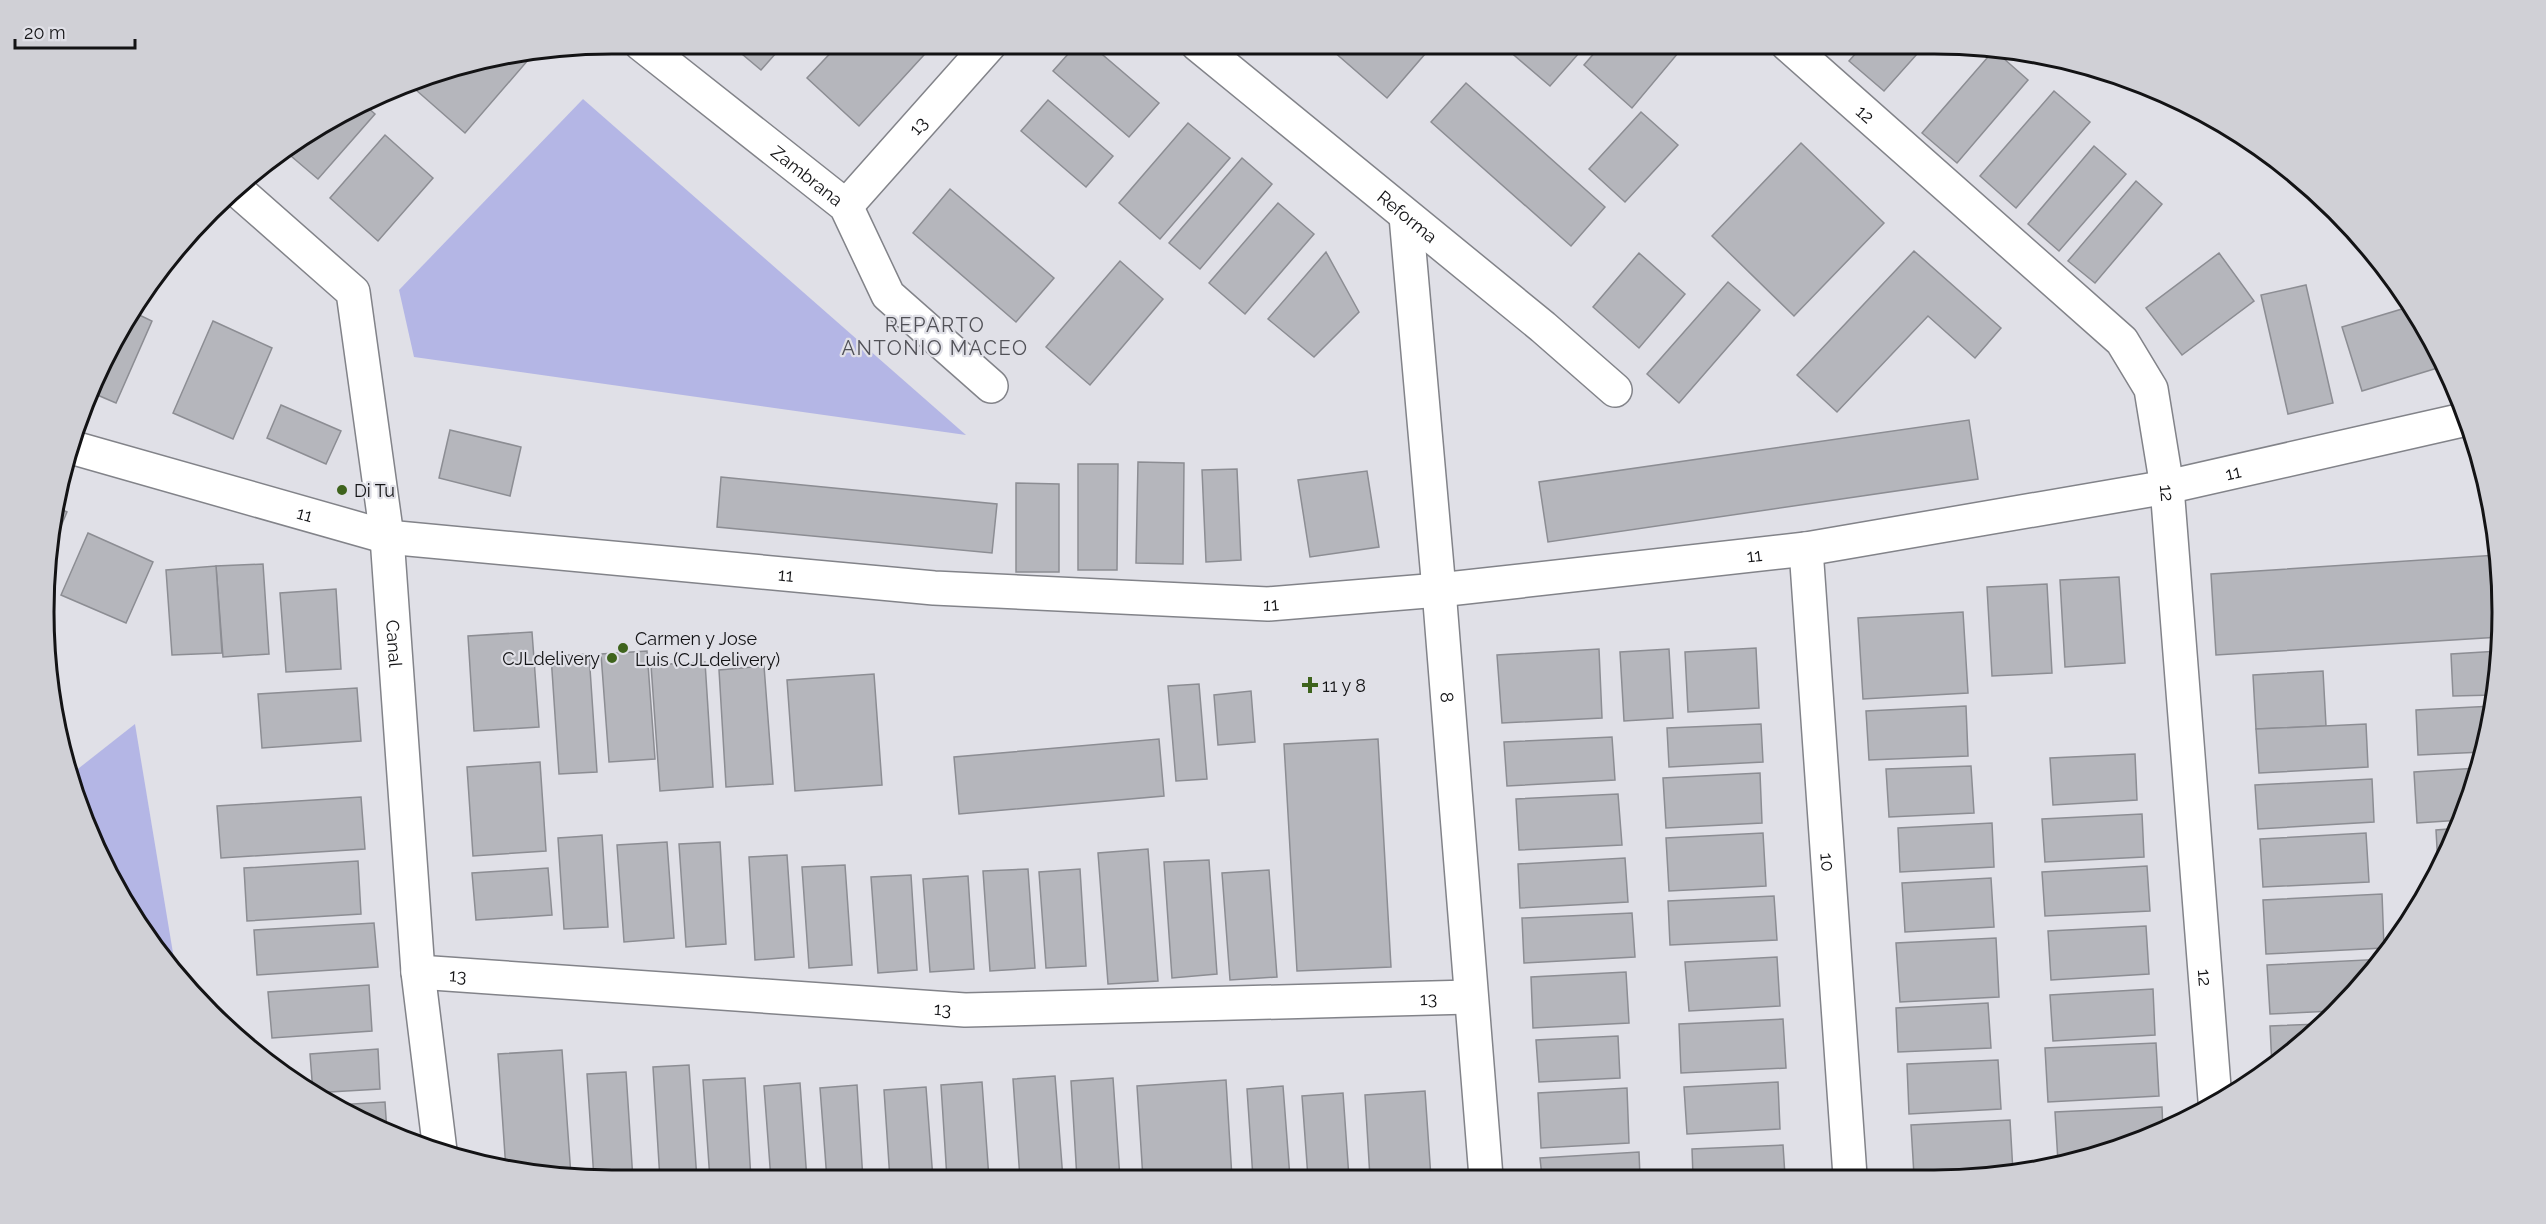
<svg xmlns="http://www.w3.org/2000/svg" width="2546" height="1224" viewBox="0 0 2546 1224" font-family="Raleway,sans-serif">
  <rect width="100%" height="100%" fill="#e0e0e7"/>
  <!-- grass -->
  <g fill="#b4b6e5">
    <path d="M583,99l383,336 -552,-78 -15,-67z"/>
    <path d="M135,724l40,241 -73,-101 -28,-92z"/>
  </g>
  <!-- building -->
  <g fill="#b5b6bc" stroke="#8c8d93" stroke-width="1.5">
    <path d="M730,44h54l-23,26z"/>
    <path d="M839,44h95l-75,82 -52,-48z"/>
    <path d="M1077,44h13l69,59 -30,34 -76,-66z"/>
    <path d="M1325,44h88l12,10 -38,44z"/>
    <path d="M1514,44h73l-37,42 -42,-36z"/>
    <path d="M1602,44h79l3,2 -52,62 -48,-43z"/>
    <path d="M1828,44h13l-6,6z"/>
    <path d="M1864,44h62l-42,47 -35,-30z"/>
    <path d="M1994,50l34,30 -71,83 -35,-30z"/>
    <path d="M528,57l1,2 -64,74 -49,-43 14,-16z"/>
    <path d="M1466,83l139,124 -34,39 -140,-124z"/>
    <path d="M2054,91l36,31 -74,86 -36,-32z"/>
    <path d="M1048,100l65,56 -27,31 -65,-56z"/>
    <path d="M367,107l8,7 -57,65 -33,-28z"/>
    <path d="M1641,112l37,33 -53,57 -36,-33z"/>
    <path d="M1188,123l42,35 -70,81 -41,-36z"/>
    <path d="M385,135l48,43 -55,63 -48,-43z"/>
    <path d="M1801,143l83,80 -90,93 -82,-80z"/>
    <path d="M2094,146l32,28 -67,77 -31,-27z"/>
    <path d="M1242,158l30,26 -72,85 -31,-26z"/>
    <path d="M2136,181l26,23 -67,79 -27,-22z"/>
    <path d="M950,189l104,89 -38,44 -103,-89z"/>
    <path d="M1278,203l36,31 -69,80 -36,-31z"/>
    <path d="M1914,251l87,77 -26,30 -47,-42 -91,96 -40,-37z"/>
    <path d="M1326,252l33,60 -45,45 -46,-38z"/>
    <path d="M1639,253l46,41 -46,54 -46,-41z"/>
    <path d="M2219,253l35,48 -72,54 -36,-47z"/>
    <path d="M1120,261l43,38 -73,86 -44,-38z"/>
    <path d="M1728,282l32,28 -81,93 -32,-29z"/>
    <path d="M2306,285l27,118 -45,11 -27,-119z"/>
    <path d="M2412,306l32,60 -82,25 -20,-64z"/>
    <path d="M131,311l21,10 -36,82 -21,-9 25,-67z"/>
    <path d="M213,321l59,27 -39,91 -60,-26z"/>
    <path d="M281,405l60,26 -15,33 -59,-26z"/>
    <path d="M1969,420l9,59 -430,63 -9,-60z"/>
    <path d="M450,430l71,17 -11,49 -71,-18z"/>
    <path d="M1138,462l46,1 -1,101 -47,-1z"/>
    <path d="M1078,464h40l-1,106h-39z"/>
    <path d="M1237,469l4,91 -35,2 -4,-92z"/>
    <path d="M1367,471l12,76 -69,10 -12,-77z"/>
    <path d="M721,477l276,27 -5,49 -275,-26z"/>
    <path d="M1016,483l43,1v88h-43z"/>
    <path d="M54,506l13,6 -14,33z"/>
    <path d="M88,533l65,29 -27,61 -65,-28z"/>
    <path d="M2497,555l5,57 -2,25 -284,18 -5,-81z"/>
    <path d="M263,564l6,90 -46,3 -7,-91z"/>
    <path d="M216,566l6,87 -50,2 -6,-85z"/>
    <path d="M2119,577l6,86 -60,4 -5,-87z"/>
    <path d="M2047,584l5,89 -60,3 -5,-89z"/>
    <path d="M336,589l5,80 -55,3 -6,-79z"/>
    <path d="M1963,612l5,81 -105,6 -5,-81z"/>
    <path d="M532,632l7,95 -65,4 -6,-95z"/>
    <path d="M1756,648l3,60 -71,4 -3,-60z"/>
    <path d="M1599,649l3,69 -100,5 -5,-68z"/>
    <path d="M1669,649l4,69 -49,3 -4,-69z"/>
    <path d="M647,651l8,108 -46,3 -8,-108z"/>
    <path d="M2499,651l-5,44 -41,1 -2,-42z"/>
    <path d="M589,654l8,118 -38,2 -8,-118z"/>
    <path d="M705,662l8,125 -53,4 -9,-126z"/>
    <path d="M764,666l9,118 -47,3 -7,-117z"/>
    <path d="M2323,671l3,55 -70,3 -3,-54z"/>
    <path d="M874,674l8,111 -87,6 -8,-111z"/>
    <path d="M1199,684l8,95 -31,2 -8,-95z"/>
    <path d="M357,688l4,53 -99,7 -4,-54z"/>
    <path d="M1251,691l4,51 -37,3 -4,-50z"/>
    <path d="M1966,706l2,50 -99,4 -3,-49z"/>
    <path d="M2493,706l-1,17 -9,29 -65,3 -2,-45z"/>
    <path d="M1761,724l2,38 -94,5 -2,-39z"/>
    <path d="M2366,724l2,43 -109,6 -3,-44z"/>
    <path d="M1612,737l3,43 -108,6 -3,-44z"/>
    <path d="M1159,739l5,57 -205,18 -5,-57z"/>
    <path d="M1378,739l13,228 -94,4 -13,-227z"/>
    <path d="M2135,754l2,46 -84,5 -3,-47z"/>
    <path d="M540,762l6,89 -73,5 -6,-89z"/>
    <path d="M1971,766l3,47 -85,4 -3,-48z"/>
    <path d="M2478,768l-16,52 -45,3 -3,-51z"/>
    <path d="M1760,773l2,50 -96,5 -3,-50z"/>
    <path d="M2372,779l2,43 -116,7 -3,-44z"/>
    <path d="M1618,794l4,51 -103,5 -3,-51z"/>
    <path d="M361,797l4,52 -144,9 -4,-52z"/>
    <path d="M2142,814l2,43 -99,5 -3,-43z"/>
    <path d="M1992,823l2,44 -94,5 -2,-44z"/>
    <path d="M2460,828l-1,2 -21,36 -2,-36z"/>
    <path d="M1763,833l3,53 -97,5 -3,-53z"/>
    <path d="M2366,833l3,49 -106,5 -3,-48z"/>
    <path d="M602,835l6,92 -44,2 -6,-91z"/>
    <path d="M667,842l7,96 -50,4 -7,-97z"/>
    <path d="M720,842l6,102 -40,3 -7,-103z"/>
    <path d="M1148,849l10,132 -50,3 -10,-131z"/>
    <path d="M787,855l7,102 -39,3 -6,-103z"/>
    <path d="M1625,858l3,44 -108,6 -2,-44z"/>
    <path d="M1209,860l8,114 -45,4 -8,-116z"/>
    <path d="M358,861l3,53 -114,7 -3,-53z"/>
    <path d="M845,865l7,100 -43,3 -7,-101z"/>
    <path d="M2147,866l3,45 -105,5 -3,-44z"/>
    <path d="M548,868l4,47 -76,5 -4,-47z"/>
    <path d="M1028,869l7,99 -45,3 -7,-100z"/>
    <path d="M1080,869l6,97 -40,2 -7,-96z"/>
    <path d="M1269,870l8,107 -47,3 -8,-107z"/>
    <path d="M911,875l6,95 -39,3 -7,-96z"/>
    <path d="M968,876l6,93 -44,3 -7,-93z"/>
    <path d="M1991,878l3,49 -89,5 -3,-49z"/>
    <path d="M2382,894l2,54 -118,6 -3,-54z"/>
    <path d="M1774,896l3,44 -107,5 -2,-44z"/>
    <path d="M1632,913l3,44 -111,6 -2,-45z"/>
    <path d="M374,923l4,44 -121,8 -3,-45z"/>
    <path d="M2146,926l3,48 -98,6 -3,-49z"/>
    <path d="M1996,938l3,59 -99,5 -4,-59z"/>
    <path d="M1777,957l3,49 -91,5 -4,-49z"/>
    <path d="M2385,959l-52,52 -63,3 -3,-49z"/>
    <path d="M1626,972l3,51 -96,5 -2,-51z"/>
    <path d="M369,985l3,46 -100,7 -4,-46z"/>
    <path d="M2153,989l2,46 -102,6 -3,-46z"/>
    <path d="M1988,1003l3,45 -93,4 -2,-44z"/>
    <path d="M1783,1019l3,49 -105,5 -2,-49z"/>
    <path d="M2320,1024l-40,39 -8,4 -2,-41z"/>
    <path d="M1618,1036l2,42 -81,4 -3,-42z"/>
    <path d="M2156,1043l3,53 -111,6 -3,-54z"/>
    <path d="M378,1049l2,40 -67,4 -3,-39z"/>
    <path d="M562,1050l9,126 -65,-6 -8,-116z"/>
    <path d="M1998,1060l3,49 -92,5 -2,-50z"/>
    <path d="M689,1065l8,115h-37l-7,-113z"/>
    <path d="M626,1072l7,108 -39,-1 -7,-105z"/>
    <path d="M1055,1076l8,103h-43l-7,-100z"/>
    <path d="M745,1078l6,102h-41l-7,-100z"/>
    <path d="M1113,1078l7,101h-43l-6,-98z"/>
    <path d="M1226,1080l6,98 -89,1 -6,-93z"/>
    <path d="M982,1082l7,97h-42l-6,-94z"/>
    <path d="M1778,1082l2,47 -93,5 -3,-47z"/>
    <path d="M800,1083l7,97h-36l-7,-94z"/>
    <path d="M857,1085l6,95h-36l-7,-92z"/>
    <path d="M1283,1086l7,92h-37l-6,-89z"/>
    <path d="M926,1087l7,92 -43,1 -6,-90z"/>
    <path d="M1627,1088l2,55 -88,5 -3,-55z"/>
    <path d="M1425,1091l6,87h-61l-5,-83z"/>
    <path d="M1343,1093l6,85h-41l-6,-82z"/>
    <path d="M385,1102l2,31 -52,-28z"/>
    <path d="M2162,1107l1,24 -11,6 -94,25 -3,-50z"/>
    <path d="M2010,1120l3,52 -99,4 -3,-51z"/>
    <path d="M1783,1145l2,31 -92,1 -1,-28z"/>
    <path d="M1639,1152l1,25h-98l-2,-19z"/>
  </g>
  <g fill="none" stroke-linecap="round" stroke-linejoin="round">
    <!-- minor casing -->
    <g stroke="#828389" stroke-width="36">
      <g id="minor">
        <path id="s1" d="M641,44l205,162 42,89 103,91"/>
        <path id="s2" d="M1197,44l346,283 72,63"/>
        <path id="s3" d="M1787,44l335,297 29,48 16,98 48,613"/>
        <path id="s4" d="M236,189l117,103 34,245 31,435 22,179"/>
        <path id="s5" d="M846,206l144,-162"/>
        <path id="s6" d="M1406,216l33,374 47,587"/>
        <path id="s7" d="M74,448l313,89 547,51 334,16 171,-14 367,-41 361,-62 300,-68"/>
        <path id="s8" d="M1806,549l44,627"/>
        <path id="s9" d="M418,972l547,38 505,-13"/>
      </g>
    </g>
    <!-- minor -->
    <use href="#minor" stroke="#fff" stroke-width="33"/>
  </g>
  <!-- markers -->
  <g fill="#3e631c" stroke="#e0e0e7" stroke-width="2">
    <circle cx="342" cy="490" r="6"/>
    <circle cx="623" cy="648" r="6"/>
    <circle cx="612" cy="658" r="6"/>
    <path d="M1307 676h6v6h6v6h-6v6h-6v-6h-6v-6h6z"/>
  </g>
  <g text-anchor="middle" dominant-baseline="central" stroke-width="4.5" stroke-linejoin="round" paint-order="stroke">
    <!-- street labels -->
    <g font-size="18" fill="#131315" stroke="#e0e0e7">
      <text stroke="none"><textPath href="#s3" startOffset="105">12</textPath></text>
      <text stroke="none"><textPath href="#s5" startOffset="108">13</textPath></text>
      <text stroke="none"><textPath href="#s1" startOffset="212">Zambrana</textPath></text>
      <text stroke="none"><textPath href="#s2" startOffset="272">Reforma</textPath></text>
      <text stroke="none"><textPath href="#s7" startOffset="2184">11</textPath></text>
      <text stroke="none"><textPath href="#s3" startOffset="609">12</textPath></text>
      <text stroke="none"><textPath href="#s7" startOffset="240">11</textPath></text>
      <text stroke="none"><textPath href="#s7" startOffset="1698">11</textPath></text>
      <text stroke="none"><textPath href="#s7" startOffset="726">11</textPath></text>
      <text stroke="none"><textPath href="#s7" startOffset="1212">11</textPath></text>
      <text stroke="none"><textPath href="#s4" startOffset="510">Canal</textPath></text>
      <text stroke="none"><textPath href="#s6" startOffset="483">8</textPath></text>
      <text stroke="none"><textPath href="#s8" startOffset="314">10</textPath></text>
      <text stroke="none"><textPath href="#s9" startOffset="40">13</textPath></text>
      <text stroke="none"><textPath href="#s3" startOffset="1095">12</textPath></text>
      <text stroke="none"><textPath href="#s9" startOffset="1012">13</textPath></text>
      <text stroke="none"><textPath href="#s9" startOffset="526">13</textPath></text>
    </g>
    <!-- poi labels -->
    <g font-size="18" fill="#131315" stroke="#e0e0e7" text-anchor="start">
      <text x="354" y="490">Di Tu</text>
      <text x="635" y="638">Carmen y Jose<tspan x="635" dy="21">Luis (CJLdelivery)</tspan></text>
      <text x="600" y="658" text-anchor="end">CJLdelivery</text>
      <text x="1322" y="685">11 y 8</text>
    </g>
    <!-- neighbourhood labels -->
    <g font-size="20" letter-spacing="1.5" fill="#515157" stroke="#e0e0e7">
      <text x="935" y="325">REPARTO<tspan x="935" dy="23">ANTONIO MACEO</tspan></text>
    </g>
  </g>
  <!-- crop -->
  <path d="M0 0H2546V1224H0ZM612 54H1934A558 558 0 0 1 2492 612V612A558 558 0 0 1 1934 1170H612A558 558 0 0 1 54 612V612A558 558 0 0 1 612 54Z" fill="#d0d0d6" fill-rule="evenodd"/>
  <path fill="none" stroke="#131315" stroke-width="3" d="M612 54H1934A558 558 0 0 1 2492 612V612A558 558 0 0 1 1934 1170H612A558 558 0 0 1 54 612V612A558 558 0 0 1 612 54Z"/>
  <!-- scale -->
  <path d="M15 39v9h120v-9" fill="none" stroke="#131315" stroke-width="3"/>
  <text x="24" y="39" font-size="18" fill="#131315" stroke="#e0e0e7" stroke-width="4.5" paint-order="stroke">20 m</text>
</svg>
